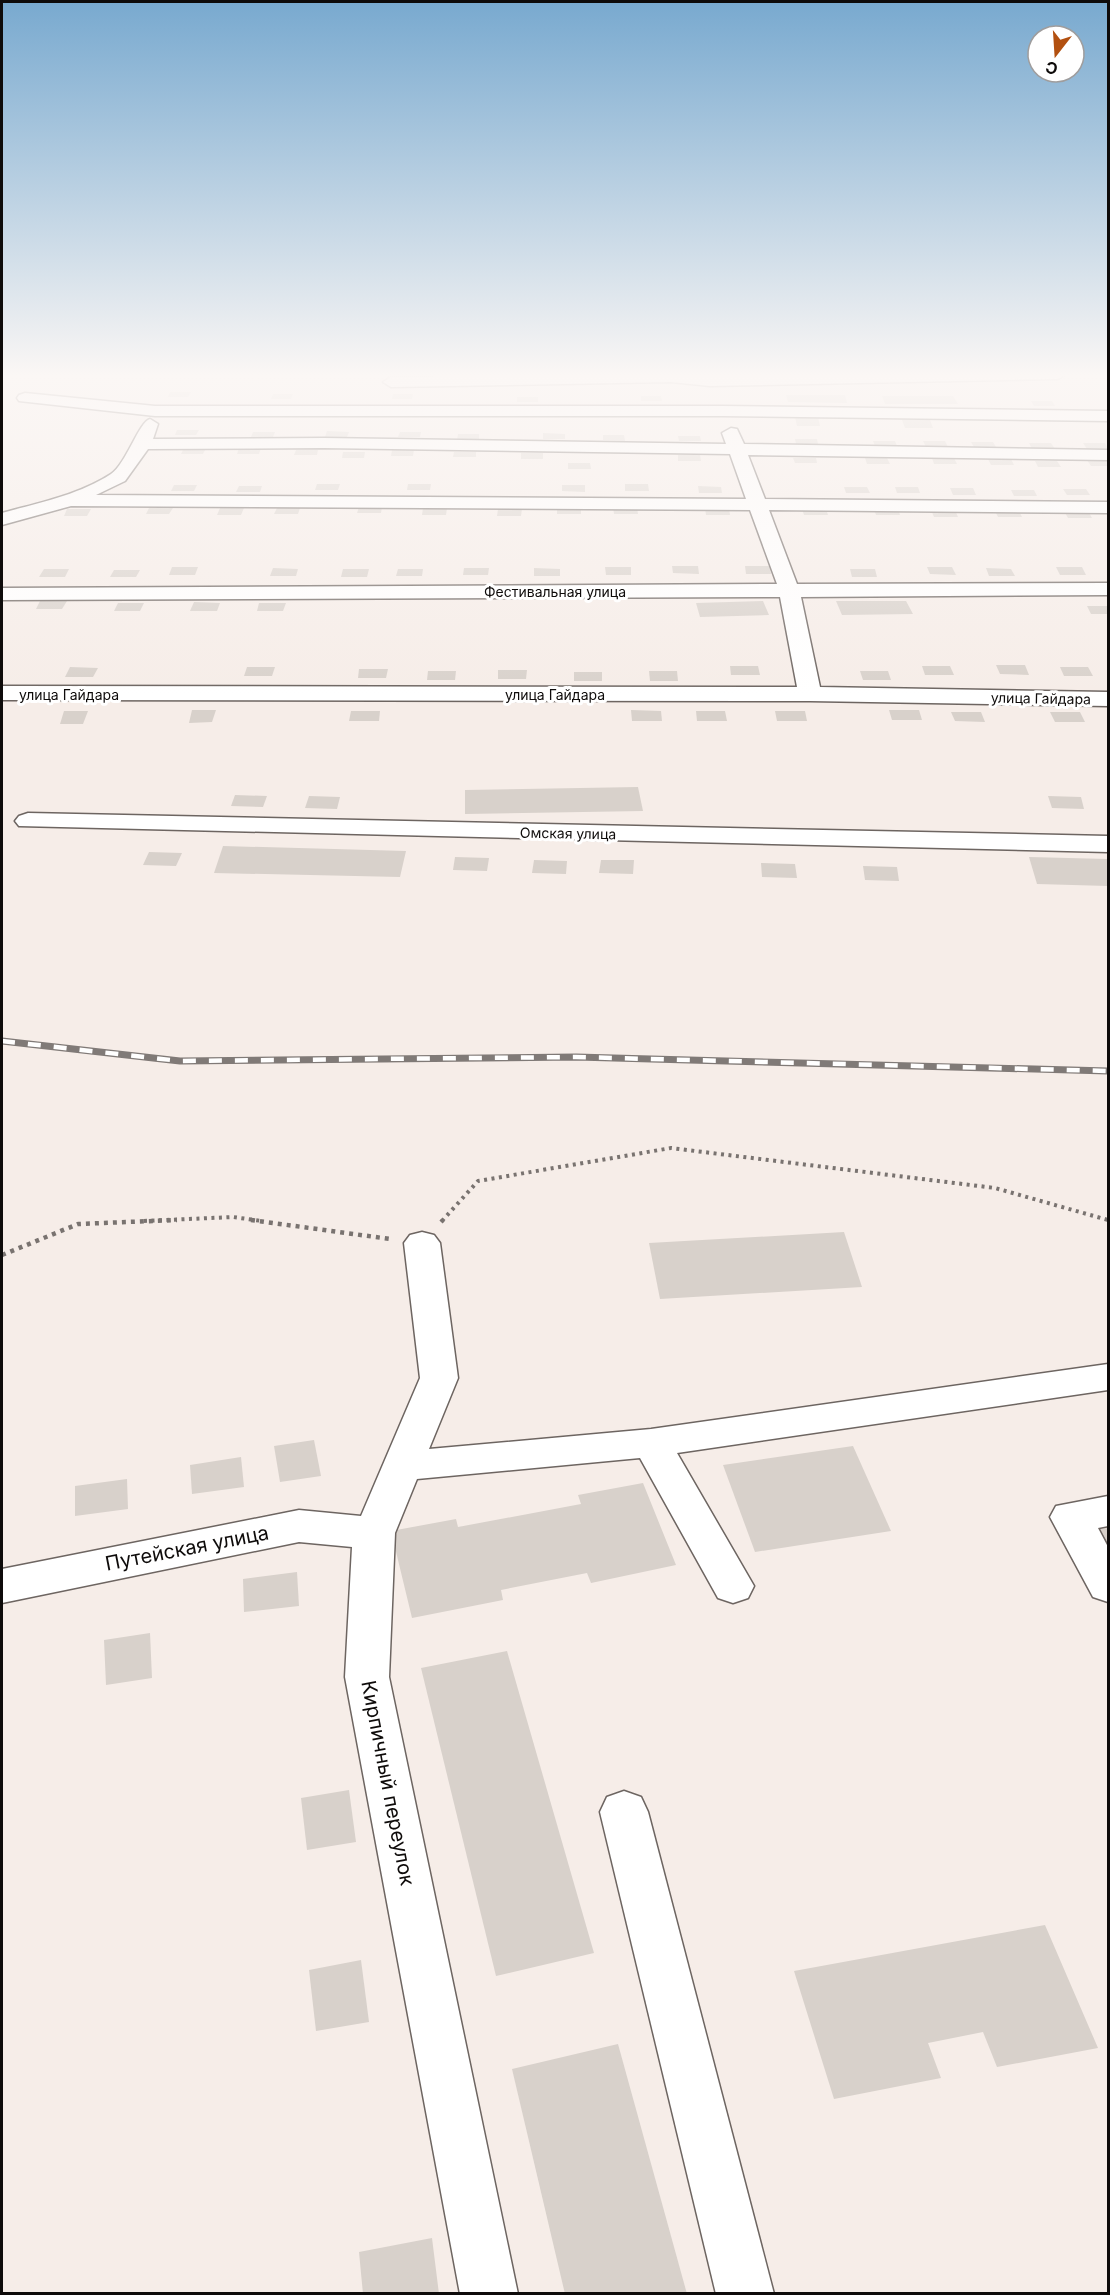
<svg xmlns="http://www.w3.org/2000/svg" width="1110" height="2295" viewBox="0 0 1110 2295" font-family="Inter,sans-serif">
  <rect width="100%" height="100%" fill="#f6ede8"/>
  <!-- building -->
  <g fill="#d8d1cb">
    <path d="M170,392h21l-3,5h-20z"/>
    <path d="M273,394h20l-2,5h-20z"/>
    <path d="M393,394h20l-1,5h-20z"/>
    <path d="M786,395h59l2,8 -59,-1z"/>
    <path d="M641,396h20l1,5h-21z"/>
    <path d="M882,396h71l5,8h-73z"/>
    <rect x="517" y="397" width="21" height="5"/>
    <path d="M1031,401h21l3,5h-21z"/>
    <path d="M795,417h23l2,9h-23z"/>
    <path d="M902,420h28l3,8h-28z"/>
    <path d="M177,430h22l-3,5h-21z"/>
    <path d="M327,431l22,1 -2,5h-22z"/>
    <path d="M253,432h22l-2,5h-22z"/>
    <path d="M400,432h21l-1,5h-22z"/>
    <path d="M543,433l22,1v5h-22z"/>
    <path d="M458,434h21v6h-22z"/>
    <path d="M603,435h21l1,6 -22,-1z"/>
    <path d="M678,436h22l1,5h-22z"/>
    <path d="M795,439h22l1,5h-22z"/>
    <path d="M873,441h22l2,5h-22z"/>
    <path d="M923,441h22l3,6h-22z"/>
    <path d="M971,442h22l3,5h-22z"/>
    <path d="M1029,443h22l4,6h-23z"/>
    <path d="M1083,443h22l3,6h-21z"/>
    <path d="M184,448h22l-3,6h-22z"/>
    <path d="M239,448h22l-2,6h-22z"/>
    <path d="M296,450h22l-1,5h-23z"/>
    <path d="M392,450h22l-1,6h-22z"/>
    <path d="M343,452h22l-1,6h-22z"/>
    <path d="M454,452h22v5h-23z"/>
    <rect x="521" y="453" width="22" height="6"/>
    <path d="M678,455h22l1,6h-23z"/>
    <path d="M793,458h23l1,5h-22z"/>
    <path d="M865,458h22l3,6h-23z"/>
    <path d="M932,458h22l3,6h-23z"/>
    <path d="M988,459h23l3,6h-23z"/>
    <path d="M1087,460l21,1v5h-17z"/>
    <path d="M1035,461h22l4,6h-23z"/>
    <path d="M568,463h22l1,6h-23z"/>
    <path d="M317,484h23l-2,6h-23z"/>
    <path d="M408,484h23l-1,6h-23z"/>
    <path d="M625,484h23l1,7h-24z"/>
    <path d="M174,485h23l-3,6h-23z"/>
    <path d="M562,485h23v7l-23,-1z"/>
    <path d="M239,486h23l-2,6h-24z"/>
    <path d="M698,486l23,1 1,6h-23z"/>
    <path d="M844,487h23l3,6h-24z"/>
    <path d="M895,487h23l2,6h-23z"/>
    <path d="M950,488h23l3,7h-23z"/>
    <path d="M1063,489h23l4,6h-23z"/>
    <path d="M1011,490h23l3,6h-23z"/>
    <path d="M359,507h23l-1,6h-24z"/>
    <path d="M613,507h24l1,7h-24z"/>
    <path d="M149,508h24l-4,6h-23z"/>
    <path d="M220,508h24l-3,7h-24z"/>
    <path d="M277,508h23l-2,6h-24z"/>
    <path d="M423,508h24l-1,7h-24z"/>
    <rect x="557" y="508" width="24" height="6"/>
    <path d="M705,508h24l1,7h-24z"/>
    <path d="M67,509h24l-4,7h-23z"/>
    <path d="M498,509h24l-1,7h-24z"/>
    <path d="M802,509h24l2,6h-24z"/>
    <path d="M874,509h24l2,6h-24z"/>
    <path d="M931,510h24l3,7h-24z"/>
    <path d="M995,511h24l3,6h-24z"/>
    <path d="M1064,511h24l4,7h-24z"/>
    <path d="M672,566h26l1,8 -26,-1z"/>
    <path d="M745,566h25l1,8h-25z"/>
    <path d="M172,567h26l-3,8h-26z"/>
    <path d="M605,567h26v8h-25z"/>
    <path d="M927,567h25l4,8 -26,-1z"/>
    <path d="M1056,567h26l4,8h-26z"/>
    <path d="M273,568l25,1 -2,7h-26z"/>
    <path d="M464,568h25l-1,7h-25z"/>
    <path d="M534,568l26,1v7h-26z"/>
    <path d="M986,568l25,1 4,7h-26z"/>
    <path d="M44,569h25l-4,8h-26z"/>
    <path d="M343,569h26l-2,8h-26z"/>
    <path d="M398,569h25l-1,7h-26z"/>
    <path d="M850,569h25l2,8h-25z"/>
    <path d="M114,570h26l-4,7h-26z"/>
    <path d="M40,601h27l-5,8h-26z"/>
    <path d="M763,601l6,14 -69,2 -4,-14z"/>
    <path d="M836,601h70l7,13 -71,1z"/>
    <path d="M194,602l26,1 -3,8h-27z"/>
    <path d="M118,603h26l-4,8h-26z"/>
    <path d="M259,603h27l-3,8h-26z"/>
    <path d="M1087,606h21v8h-17z"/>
    <path d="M996,665h29l4,10 -29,-1z"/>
    <path d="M730,666h28l2,9h-29z"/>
    <path d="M922,666h28l4,9h-29z"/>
    <path d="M70,667l28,1 -5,9h-28z"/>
    <path d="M247,667h28l-3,9h-28z"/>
    <path d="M1060,667h28l5,9h-29z"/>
    <path d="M359,669h29l-2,9h-28z"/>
    <path d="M498,670h29l-1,9h-28z"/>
    <path d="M428,671h28l-1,9h-28z"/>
    <path d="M649,671h28l1,10h-28z"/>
    <path d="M860,671h28l3,9h-28z"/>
    <rect x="574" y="672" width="28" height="9"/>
    <path d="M192,710h24l-4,12 -23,1z"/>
    <path d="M631,710l30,1 1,10h-30z"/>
    <path d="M889,710h30l3,10h-30z"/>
    <path d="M64,711h24l-5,13h-23z"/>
    <path d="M351,711h29l-1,10h-30z"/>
    <path d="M696,711h29l2,10h-30z"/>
    <path d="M775,711h30l2,10h-30z"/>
    <path d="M951,712h30l4,10 -30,-1z"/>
    <path d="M1050,712h30l5,10h-30z"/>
    <path d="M638,787l5,24 -178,3v-24z"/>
    <path d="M235,795l32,1 -4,11 -32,-1z"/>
    <path d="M309,796l31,1 -3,12 -32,-1z"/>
    <path d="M1048,796l33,1 3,12 -32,-1z"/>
    <path d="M223,846l183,5 -6,26 -186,-4z"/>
    <path d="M149,852l33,1 -6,13 -33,-1z"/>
    <path d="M455,857l34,1 -2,13 -34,-1z"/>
    <path d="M1029,857l79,2v27l-71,-2z"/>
    <path d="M534,860l33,1 -1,13 -34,-1z"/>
    <path d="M601,860h33l-1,14 -34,-1z"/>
    <path d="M761,863l34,1 2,14 -35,-1z"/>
    <path d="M863,866l34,1 2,14 -34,-1z"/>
    <path d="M844,1232l18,55 -202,12 -11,-56z"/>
    <path d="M314,1440l7,36 -41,6 -6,-36z"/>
    <path d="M853,1446l38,85 -136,21 -32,-87z"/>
    <path d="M241,1457l3,30 -52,7 -2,-29z"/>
    <path d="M127,1479l1,30 -53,7v-30z"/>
    <path d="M643,1483l33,82 -85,18 -4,-10 -86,17 2,10 -91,18 -21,-87 65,-12 2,8 123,-23 -3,-9z"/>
    <path d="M1108,1528v31l-14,-29z"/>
    <path d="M297,1572l2,34 -55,6 -1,-33z"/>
    <path d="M150,1633l2,45 -46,7 -2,-45z"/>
    <path d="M507,1651l87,302 -98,23 -75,-308z"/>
    <path d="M349,1790l7,52 -49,8 -6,-52z"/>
    <path d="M1045,1925l53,123 -101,19 -14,-35 -55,11 13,35 -107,21 -40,-128z"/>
    <path d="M361,1960l8,62 -53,9 -7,-61z"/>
    <path d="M618,2044l69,250h-122l-53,-225z"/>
    <path d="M432,2238l7,56h-76l-4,-42z"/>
  </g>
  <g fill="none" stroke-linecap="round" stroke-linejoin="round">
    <!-- minor casing -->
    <g stroke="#6d6561" stroke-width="3">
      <g id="minor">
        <path d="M569,374l141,2 356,-2 -8,5 -348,7 -39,-4 -280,5 -8,-5 8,-5z"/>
        <path d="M25,393l130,13h567l386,5v10l-386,-5h-567l-136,-15 -2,-3 2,-3z"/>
        <path d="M150,419l8,5 -5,15 171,-1 402,6 -4,-11 9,-5 6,1 7,15 364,6v10l-360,-5 17,44 343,3v11l-339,-3 28,74 311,-1v12l-307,2 19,90 288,5v14l-298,-5 -808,-1v-14l795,1 -17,-90 -778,3v-12l775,-4 -27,-74 -679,-4 -69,19v-12c36,-10 77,-18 109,-39 15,-10 28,-52 39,-55zM324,448l406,6 16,45 -650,-4 29,-14 23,-32z"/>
        <path d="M28,813l1080,23v16l-1089,-26 -4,-5 4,-5z"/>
        <path d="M422,1232l12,3 6,8 18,135 -29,71 222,-20 457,-65v26l-431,63 77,133 -6,12 -15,5 -15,-5 -78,-140 -223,21 -22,54 -6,144 129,617h-58l-115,-617 7,-130 -53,-5 -297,61v-34l297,-59 62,6 59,-138 -16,-135 6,-8z"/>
        <path d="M1108,1496v30l-10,2 10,19v55l-15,-5 -43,-80 6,-11z"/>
        <path d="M624,1791l17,6 7,15 126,482h-58l-116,-482 7,-15z"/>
      </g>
    </g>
    <!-- path-far1 -->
    <g stroke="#797370" stroke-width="4" stroke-dasharray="3 4.5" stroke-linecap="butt">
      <path d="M144,1221l89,-4 29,4"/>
      <path d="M442,1221l36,-40 193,-33 324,40 113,32"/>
    </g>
    <!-- path -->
    <g stroke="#797370" stroke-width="4.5" stroke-dasharray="4 5" stroke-linecap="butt">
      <path d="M251,1220l139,19"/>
      <path d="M441,1222l2,-2"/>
      <path d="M2,1255l76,-31 99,-4"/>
    </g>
    <!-- minor -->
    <use href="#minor" fill="#fff" fill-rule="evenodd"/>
    <!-- rail casing -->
    <g stroke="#807a77" stroke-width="7">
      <path id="rail" d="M2,1041l178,20 396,-4 532,14"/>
    </g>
    <!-- rail -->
    <use href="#rail" stroke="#fff" stroke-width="4.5" stroke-dasharray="13" stroke-linecap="butt"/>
  </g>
  <!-- sky -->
  <linearGradient id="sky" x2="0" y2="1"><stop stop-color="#78a9cf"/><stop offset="0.54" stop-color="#fbf7f5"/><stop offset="1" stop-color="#fbf7f5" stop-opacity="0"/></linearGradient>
  <rect width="1110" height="695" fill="url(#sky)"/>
  <g text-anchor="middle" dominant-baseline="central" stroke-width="6" stroke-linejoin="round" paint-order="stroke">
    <!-- far-street labels -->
    <g font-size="14" fill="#0e0b0a" stroke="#fff">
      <text x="555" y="591">Фестивальная улица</text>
      <text x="69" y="694">улица Гайдара</text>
      <text x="555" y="694">улица Гайдара</text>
      <text transform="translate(1041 698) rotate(1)">улица Гайдара</text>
      <text transform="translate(568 833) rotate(1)">Омская улица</text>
    </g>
    <!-- near-street labels -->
    <g font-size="20" fill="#0e0b0a" stroke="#fff">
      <text transform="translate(187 1548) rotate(-11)">Путейская улица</text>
      <text transform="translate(388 1783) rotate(79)">Кирпичный переулок</text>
    </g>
  </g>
  <!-- border -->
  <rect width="1110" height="2295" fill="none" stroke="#0e0b0a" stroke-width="6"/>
  <!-- north arrow -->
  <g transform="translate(1056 54) rotate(197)"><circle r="28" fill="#ffffff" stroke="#9f9d9d" stroke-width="1.5"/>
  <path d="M0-4.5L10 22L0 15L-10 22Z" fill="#b25010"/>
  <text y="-9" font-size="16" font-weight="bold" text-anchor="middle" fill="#0e0b0a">С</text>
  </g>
</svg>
